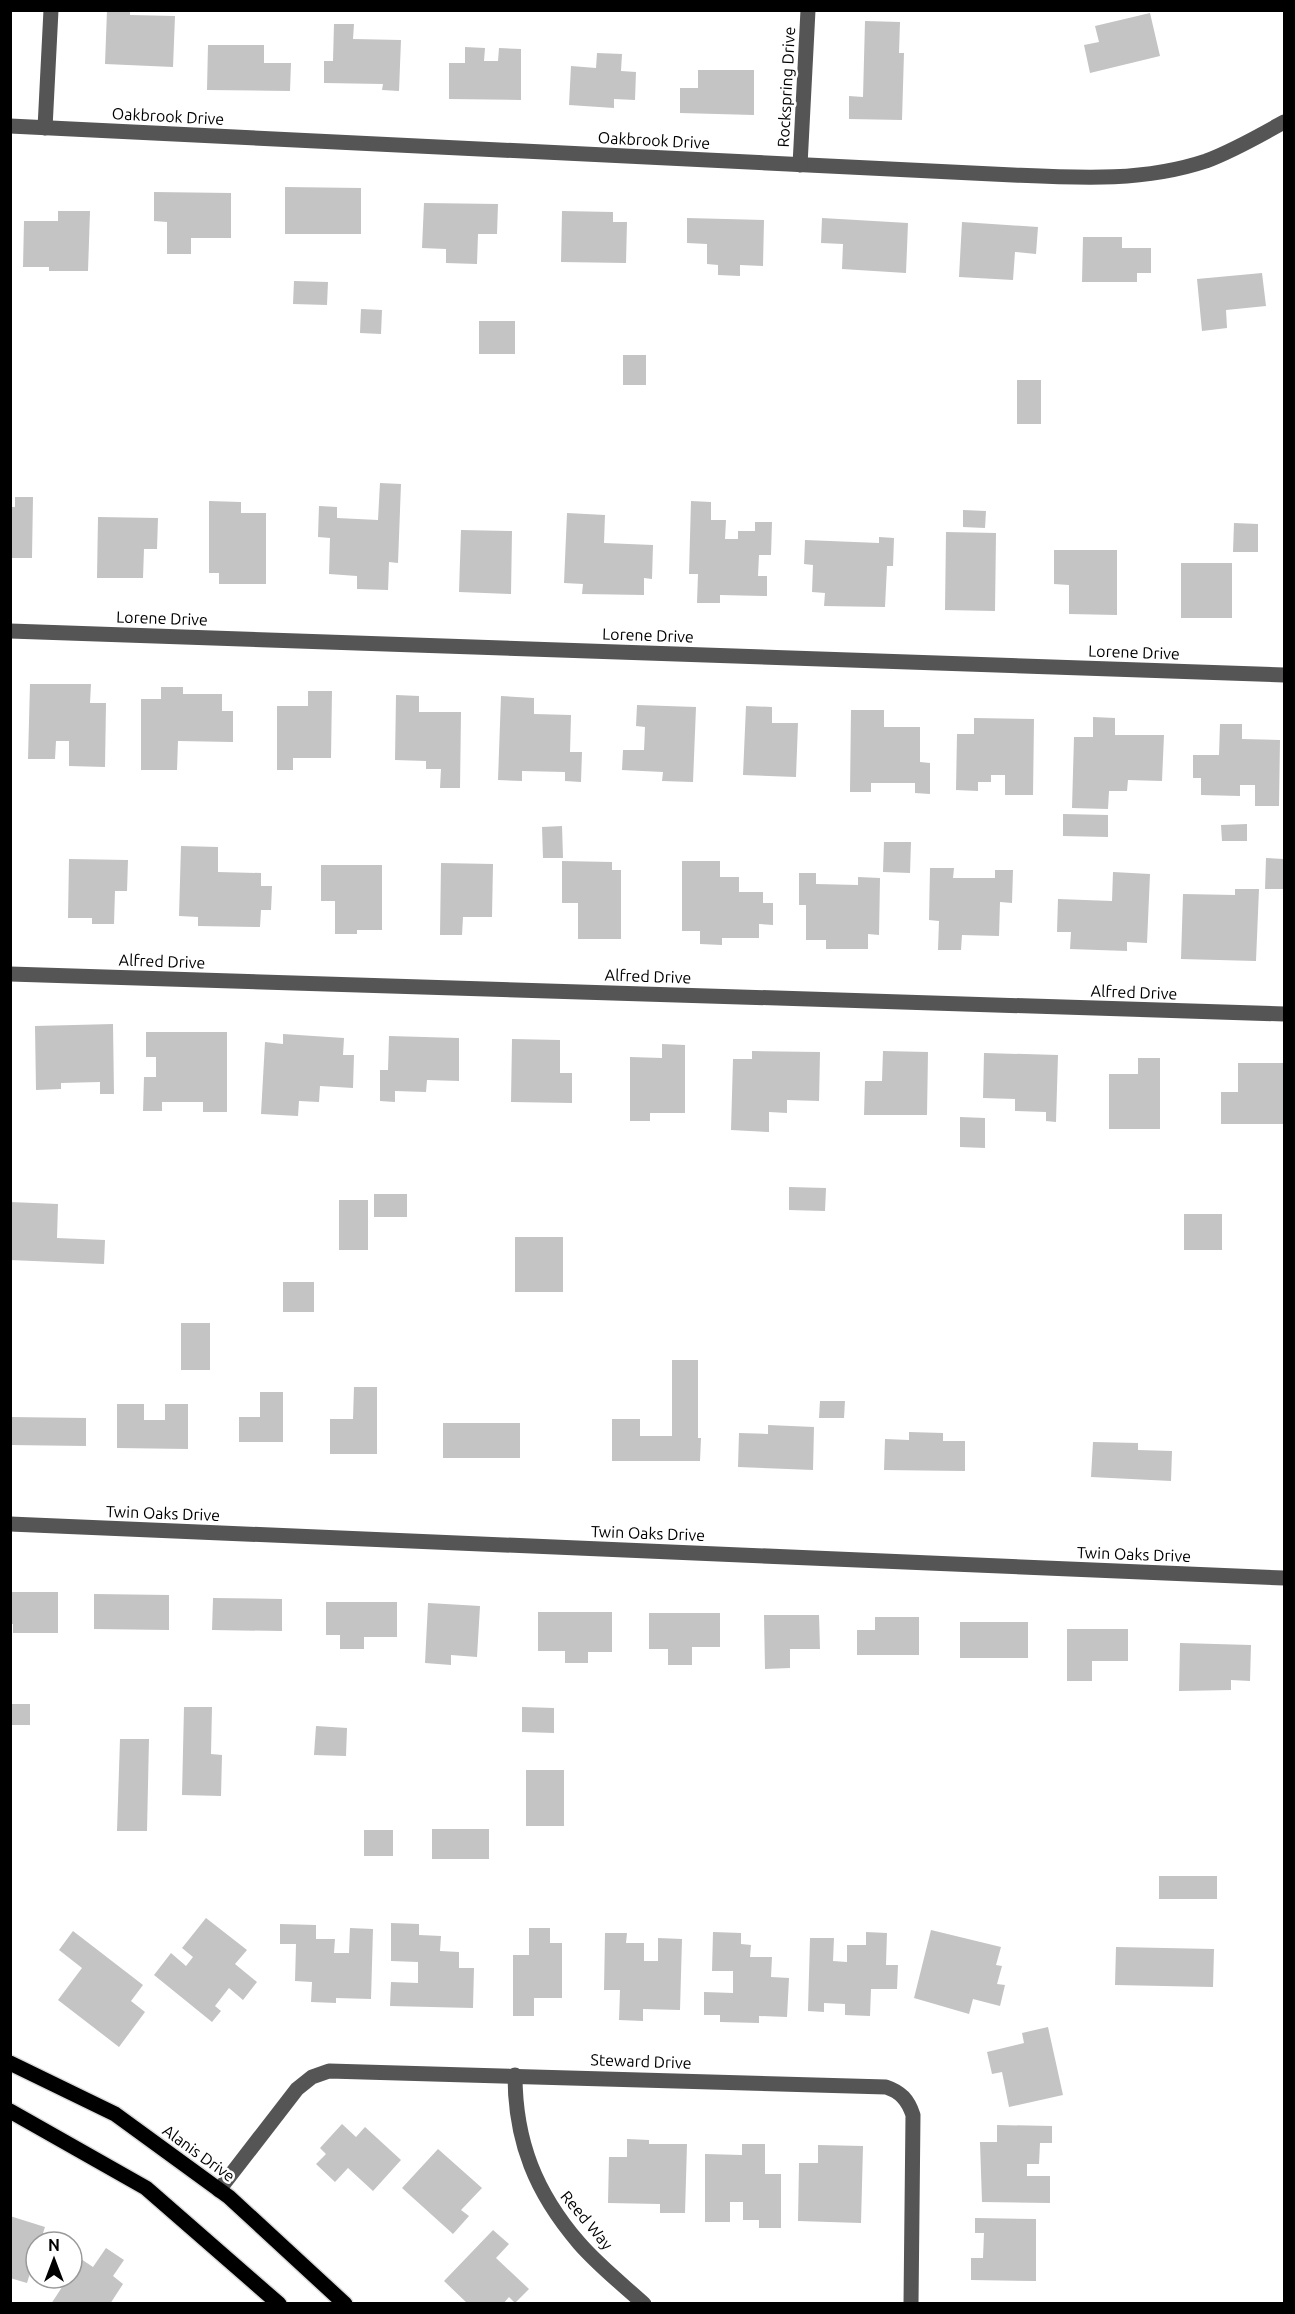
<svg xmlns="http://www.w3.org/2000/svg" width="1295" height="2314" viewBox="0 0 1295 2314" font-family="Ubuntu,sans-serif">
  <rect width="100%" height="100%" fill="#fff"/>
  <!-- building -->
  <g fill="#c4c4c4">
    <path d="M107,10h23v5l45,1 -2,51 -68,-3z"/>
    <path d="M1150,13l10,43 -70,17 -6,-28 15,-3 -4,-16z"/>
    <path d="M865,21l35,1 -1,31h5l-2,67 -53,-1v-23l14,1z"/>
    <path d="M334,24h20l-1,15 48,1 -2,51 -17,-1 1,-6 -59,-1v-22h9z"/>
    <path d="M208,45h56v18h27l-1,28 -83,-1z"/>
    <path d="M465,47l20,1 -1,13h14l1,-13 22,1v51l-72,-1v-36h16z"/>
    <path d="M597,53l25,1 -1,17 15,1 -1,28 -21,-1v9l-45,-3 2,-39 25,2z"/>
    <path d="M698,70h56v45l-74,-2v-25h18z"/>
    <path d="M285,187l76,1v46h-76z"/>
    <path d="M154,192l77,1v45h-40v16h-24v-32l-13,-1z"/>
    <path d="M424,203l74,1 -1,30h-19l-1,30 -31,-1v-14l-24,-1z"/>
    <path d="M58,211h32l-2,60h-39v-4h-26l1,-46h34z"/>
    <path d="M562,211l51,1v10h14l-1,41 -65,-1z"/>
    <path d="M687,218l77,2 -1,46 -23,-1v11l-22,-1v-10l-11,-1v-20l-20,-1z"/>
    <path d="M822,218l86,5 -2,50 -64,-4 1,-25 -22,-1z"/>
    <path d="M962,222l76,5 -2,27 -21,-2 -2,28 -54,-3z"/>
    <path d="M1083,237h39v11h29v25h-14v9h-55z"/>
    <path d="M1262,273l4,33 -40,4 1,18 -25,3 -5,-52z"/>
    <path d="M294,281l34,1 -1,23 -34,-1z"/>
    <path d="M361,309l21,1 -1,24 -21,-1z"/>
    <rect x="479" y="321" width="36" height="33"/>
    <rect x="623" y="355" width="23" height="30"/>
    <rect x="1017" y="380" width="24" height="44"/>
    <path d="M380,483l21,1 -3,79 -9,-1 -1,28 -31,-1v-13l-28,-2 1,-36 -12,-1 1,-31 18,1v11l41,2z"/>
    <path d="M15,497h18l-1,61h-22v-51h5z"/>
    <path d="M209,501l32,1v11h25v71h-47v-11h-10z"/>
    <path d="M691,501l20,1v18h15l-1,19h13v-8h17v-9h17l-1,33h-12l-1,21h9v20l-47,-1v8h-23l1,-29h-9z"/>
    <path d="M963,510l23,1 -1,17 -22,-1z"/>
    <path d="M567,513l38,2 -1,28 49,2 -1,34 -8,-1v17l-62,-1 1,-10 -19,-1z"/>
    <path d="M98,517l60,1 -1,31h-13l-1,29h-46z"/>
    <path d="M1234,523l24,1v28h-25z"/>
    <path d="M461,530l51,1 -1,63 -52,-2z"/>
    <path d="M946,532l50,1 -1,78 -50,-1z"/>
    <path d="M879,537l15,1 -1,28h-6l-2,41 -61,-1 1,-13 -13,-1 1,-27 -9,-1 1,-24 74,3z"/>
    <path d="M1054,550h63v65l-48,-1v-29l-15,-1z"/>
    <rect x="1181" y="563" width="51" height="55"/>
    <path d="M30,684h61l-1,19h16l-1,64 -36,-1v-25h-13l-1,18h-27z"/>
    <path d="M161,687h22v7h39v17h11v31l-55,-1 -1,29h-36v-71h20z"/>
    <path d="M308,691h24l-1,67h-38v12h-16v-64h31z"/>
    <path d="M396,695l23,1v16h42l-1,76h-20l1,-19h-15v-8l-31,-1z"/>
    <path d="M501,696l33,2v16l37,1 -1,37h12l-1,30 -16,-1v-9l-43,-1v10l-24,-1z"/>
    <path d="M637,705l59,2 -3,75 -31,-1 1,-9 -41,-2 1,-20h21l1,-23 -9,-1z"/>
    <path d="M746,706l26,1v16h26l-2,54 -53,-2z"/>
    <path d="M851,710h33v17h36v35l10,1v31l-15,-1v-10h-44v9h-21z"/>
    <path d="M1093,717l22,1v17h49l-2,46 -34,-1 -1,11h-18l-1,18 -36,-1 2,-71h19z"/>
    <path d="M974,718l60,1 -1,76h-28v-20h-14v7h-13v9l-22,-1 1,-56h17z"/>
    <path d="M1220,724h22v15l38,1 -1,66h-24v-21h-15v11l-39,-1v-17h-8v-23h26z"/>
    <path d="M1063,814l45,1v22l-45,-1z"/>
    <path d="M1247,824v17h-25l-1,-16z"/>
    <path d="M562,826l1,32h-20l-1,-31z"/>
    <path d="M884,842h27l-1,31 -27,-1z"/>
    <path d="M181,846l37,1v25l43,1v13h11l-1,24h-10l-1,17 -62,-1v-9l-19,-1z"/>
    <path d="M1266,858l18,1v30h-19z"/>
    <path d="M69,859l59,1 -1,31h-12l-1,33h-22v-6h-24z"/>
    <path d="M562,861l50,1v8h9v69h-43v-36h-16z"/>
    <path d="M682,861h38v16h19v15h24v11h10v22l-14,-1v14h-37v7l-22,-1v-13h-18z"/>
    <path d="M441,863l52,1 -1,53h-29l-1,18h-22z"/>
    <path d="M321,865h61v65h-25v4h-22v-33h-14z"/>
    <path d="M930,868h24l-1,10h42v-8h18l-1,33 -12,-1 -1,34 -37,-1 -1,15h-23l1,-29 -10,-1z"/>
    <path d="M1113,872l37,2 -3,69 -20,-1v9l-57,-2 1,-17h-14l1,-33 54,2z"/>
    <path d="M799,873h17v11l42,1v-8l22,1 -1,57 -11,-1v15h-42v-9h-20v-35h-7z"/>
    <path d="M1235,889h24l-3,72 -75,-2 2,-65 52,1z"/>
    <path d="M113,1024l1,70h-14v-12l-39,1v6l-25,1 -1,-64z"/>
    <path d="M146,1032h81v80h-24v-10h-41v9h-19l1,-34h12v-20h-10z"/>
    <path d="M283,1034l61,4 -1,17h11l-1,33 -33,-2 -1,16 -20,-1 -1,15 -37,-2 4,-72 18,2z"/>
    <path d="M389,1036l70,2v43l-32,-1 -1,12 -31,-1v11l-15,-1v-31h8z"/>
    <path d="M512,1039l48,1v33h12v30l-61,-1z"/>
    <path d="M662,1044l23,1v68h-35v8h-20v-64l32,1z"/>
    <path d="M752,1051l68,1 -1,49 -32,-1v13l-18,-1v20l-38,-2 2,-71h19z"/>
    <path d="M883,1051l45,1 -1,63h-63l1,-34h17z"/>
    <path d="M984,1053l74,2 -2,67 -10,-1v-9l-31,-1v-12l-32,-1z"/>
    <path d="M1138,1058h22v71h-51v-55h29z"/>
    <path d="M1238,1063h46v61h-63v-32h17z"/>
    <path d="M960,1117l25,1v30l-25,-1z"/>
    <path d="M789,1187l37,1 -1,23 -36,-1z"/>
    <rect x="374" y="1194" width="33" height="23"/>
    <rect x="339" y="1200" width="29" height="50"/>
    <path d="M10,1202l48,2 -1,34 48,2 -1,24 -94,-4z"/>
    <rect x="1184" y="1214" width="38" height="36"/>
    <rect x="515" y="1237" width="48" height="55"/>
    <rect x="283" y="1282" width="31" height="30"/>
    <rect x="181" y="1323" width="29" height="47"/>
    <path d="M672,1360h26v78h3l-1,23h-88v-42h28v17h32z"/>
    <path d="M354,1387h23v67h-47v-35h23z"/>
    <path d="M260,1392h23v50h-44v-25h21z"/>
    <path d="M820,1401h25l-1,17h-25z"/>
    <path d="M117,1404h27v16h21v-16h23v45l-71,-1z"/>
    <path d="M10,1417l76,1v28l-76,-1z"/>
    <rect x="443" y="1423" width="77" height="35"/>
    <path d="M768,1425l46,2 -1,43 -75,-3 1,-34 29,1z"/>
    <path d="M909,1432l34,1v8h22v30l-81,-1 1,-31 24,1z"/>
    <path d="M1093,1442l45,1v7l34,1 -1,30 -80,-4z"/>
    <path d="M10,1592h48v41h-45v-9h-3z"/>
    <path d="M94,1594l75,1v35l-75,-1z"/>
    <path d="M213,1598l69,1v32l-70,-1z"/>
    <path d="M326,1602h71v35h-33v12h-24v-14h-14z"/>
    <path d="M428,1603l52,3 -3,51 -26,-2v10l-26,-2z"/>
    <path d="M538,1612h74v40h-24v11h-23v-12h-27z"/>
    <path d="M649,1613h71v34h-28v18h-24v-16h-19z"/>
    <path d="M764,1615h55l1,34h-30v19l-25,1z"/>
    <path d="M875,1617h44v38h-62v-25h18z"/>
    <rect x="960" y="1622" width="68" height="36"/>
    <path d="M1067,1629h61v32h-36v20h-25z"/>
    <path d="M1180,1643l71,2 -1,36 -19,-1v10l-52,1z"/>
    <rect x="10" y="1704" width="20" height="21"/>
    <path d="M184,1707h28l-1,47 11,1 -1,41 -39,-1z"/>
    <path d="M522,1707l32,1v25l-32,-1z"/>
    <path d="M316,1726l31,2 -1,28 -32,-1z"/>
    <path d="M120,1739h29l-2,92h-30z"/>
    <rect x="526" y="1770" width="38" height="56"/>
    <rect x="432" y="1829" width="57" height="30"/>
    <rect x="364" y="1830" width="29" height="26"/>
    <rect x="1159" y="1876" width="58" height="23"/>
    <path d="M206,1918l41,32 -12,14 22,18 -14,18 -14,-12 -14,18 6,5 -9,11 -58,-47 17,-22 15,13 7,-9 -11,-9z"/>
    <path d="M391,1923l28,1v11l22,1 -1,15 19,1v16h15l-1,40 -83,-2 1,-24 27,1v-21l-27,-1z"/>
    <path d="M280,1924l36,1v14h19l-1,14h15l1,-25 23,1 -2,70 -35,-1v5l-25,-1 1,-20 -17,-1 1,-37h-16z"/>
    <path d="M529,1928h21v15h12v55h-28v18h-21v-61h16z"/>
    <path d="M931,1930l70,17 -5,18 6,1 -5,18 8,1 -5,21 -27,-7 -4,15 -55,-16z"/>
    <path d="M73,1931l70,54 -12,16 14,11 -26,35 -61,-47 24,-32 -23,-18z"/>
    <path d="M713,1932l28,1v11l10,1 -1,12h22l-1,20 18,1 -2,39 -28,-1v7l-39,-1v-7h-16v-23l29,1v-22h-21z"/>
    <path d="M866,1932l21,1 -1,32h12l-1,24h-26l-1,27 -25,-1v-11l-21,-1v9l-16,-1 2,-73h24l-1,23 14,1v-17h19z"/>
    <path d="M605,1933h22l-1,10h18v18h14v-23l24,1 -2,71 -37,-1v12l-24,-1 1,-30h-16z"/>
    <path d="M1116,1947l98,2 -1,38 -98,-2z"/>
    <path d="M1048,2027l15,68 -54,12 -7,-35 -10,2 -5,-22 37,-9 -2,-10z"/>
    <path d="M342,2124l14,13 9,-10 36,33 -28,31 -25,-23 -13,14 -19,-18 10,-10 -6,-6z"/>
    <path d="M997,2125l55,1v17h-12l-1,21h-12v12h23v27l-68,-1 -2,-60h17z"/>
    <path d="M627,2139l22,1v4h38l-2,69h-25v-9l-52,-1 1,-46h18z"/>
    <path d="M742,2144h23v30h16v54h-22v-8h-16v-18h-13v20h-25v-68l37,1z"/>
    <path d="M818,2145l45,1 -2,77 -63,-2 1,-58h19z"/>
    <path d="M438,2149l44,39 -21,22 8,6 -16,18 -51,-46z"/>
    <path d="M10,2216l35,11 -5,15h-4v12l-9,29 -17,-5z"/>
    <path d="M975,2218l61,1v62l-65,-1v-22h12l1,-25h-9z"/>
    <path d="M493,2230l16,14 -13,14 33,31 -14,14 -6,-6 -6,7h-35l-24,-23z"/>
    <path d="M106,2248l18,12 -11,16 10,8 -13,20h-59l17,-26h4v-6l9,-13 12,8z"/>
  </g>
  <g fill="none" stroke-linecap="round" stroke-linejoin="round">
    <!-- major casing -->
    <g stroke="#dbdbdb" stroke-width="18">
      <g id="major">
        <path d="M10,2063l105,51 114,83 116,107"/>
        <path d="M10,2111l136,77 133,116"/>
      </g>
    </g>
    <!-- minor -->
    <g stroke="#555" stroke-width="15">
      <path d="M10,126l1003,49c65,3 130,7 193,-14 27,-10 53,-25 78,-39"/>
      <path d="M45,128l6,-118"/>
      <path d="M800,165l8,-155"/>
      <path d="M10,631l1274,44"/>
      <path d="M10,974l1274,40"/>
      <path d="M10,1524l1274,54"/>
      <path d="M515,2075c0,67 21,118 64,168 19,22 43,41 65,61"/>
      <path d="M219,2190l78,-101 15,-12 17,-6 557,16c15,5 22,13 27,28l-2,189"/>
    </g>
    <!-- major -->
    <use href="#major" stroke="#000" stroke-width="15"/>
  </g>
  <g text-anchor="middle" dominant-baseline="central" stroke-width="5" stroke-linejoin="round" paint-order="stroke">
    <!-- street labels -->
    <g font-size="16" fill="#000" stroke="#fff">
      <text transform="translate(786 87) rotate(-87)">Rockspring Drive</text>
      <text transform="translate(168 116) rotate(3)">Oakbrook Drive</text>
      <text transform="translate(654 140) rotate(3)">Oakbrook Drive</text>
      <text transform="translate(162 618) rotate(2)">Lorene Drive</text>
      <text transform="translate(648 635) rotate(2)">Lorene Drive</text>
      <text transform="translate(1134 652) rotate(2)">Lorene Drive</text>
      <text transform="translate(162 961) rotate(2)">Alfred Drive</text>
      <text transform="translate(648 976) rotate(2)">Alfred Drive</text>
      <text transform="translate(1134 992) rotate(2)">Alfred Drive</text>
      <text transform="translate(163 1513) rotate(2)">Twin Oaks Drive</text>
      <text transform="translate(648 1533) rotate(2)">Twin Oaks Drive</text>
      <text transform="translate(1134 1554) rotate(2)">Twin Oaks Drive</text>
      <text transform="translate(641 2061) rotate(2)">Steward Drive</text>
      <text transform="translate(199 2153) rotate(36)">Alanis Drive</text>
      <text transform="translate(587 2220) rotate(50)">Reed Way</text>
    </g>
  </g>
  <!-- border -->
  <rect width="1295" height="2314" fill="none" stroke="#000000" stroke-width="24"/>
  <!-- north arrow -->
  <g transform="translate(54 2260)"><circle r="28" fill="#ffffff" stroke="#999999" stroke-width="1.5"/>
  <path d="M0-4.5L10 22L0 15L-10 22Z" fill="#000000"/>
  <text y="-9" font-size="16" font-weight="bold" text-anchor="middle" fill="#000000">N</text>
  </g>
</svg>
